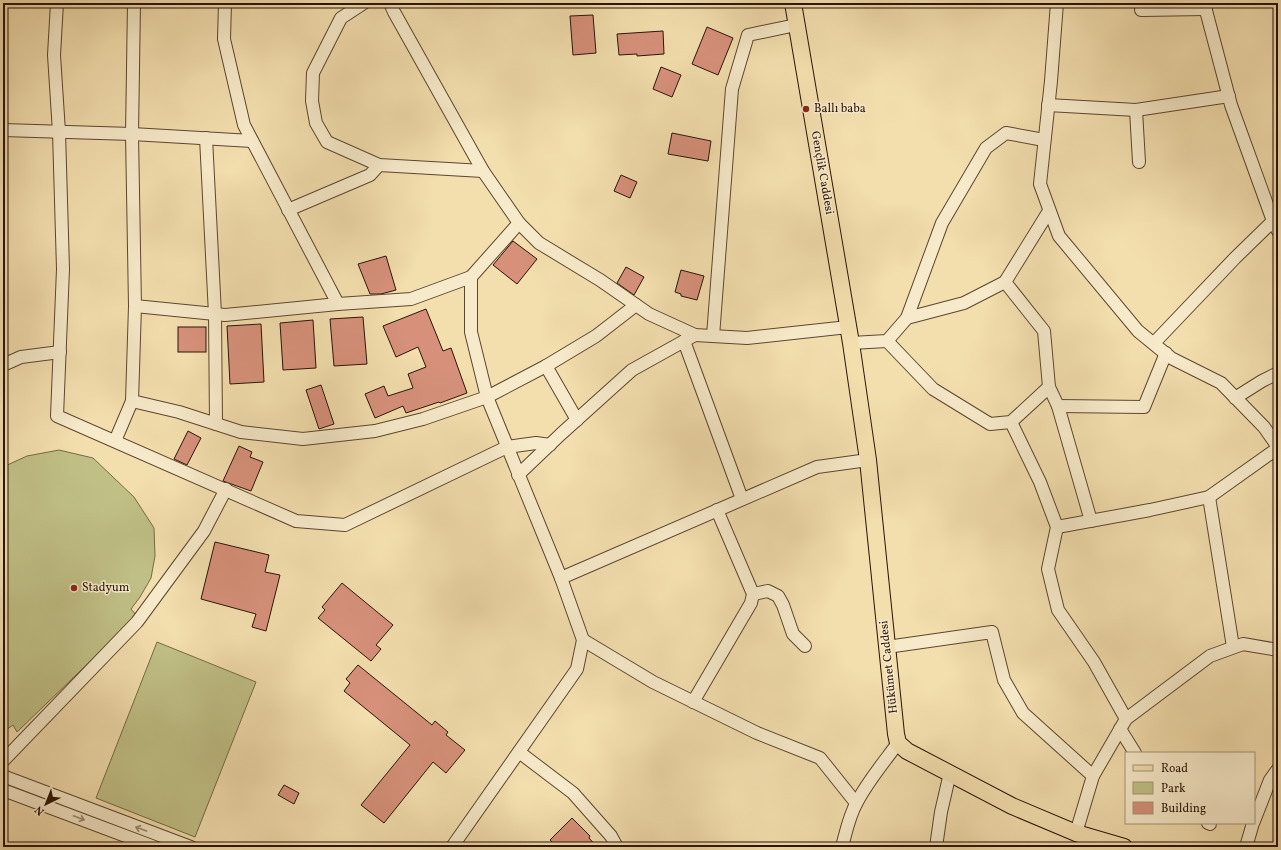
<svg xmlns="http://www.w3.org/2000/svg" width="1281" height="850" viewBox="0 0 1281 850" font-family="Vollkorn,serif">
  <rect width="100%" height="100%" fill="#f3deae"/>
  <filter id="stains"><feTurbulence type="fractalNoise" baseFrequency=".005" numOctaves="4"/><feColorMatrix values="0 0 0 0 .2 0 0 0 0 .09 0 0 0 0 .02 0 0 0 .5 -.17"/></filter>
  <radialGradient id="worn" r=".72"><stop offset=".6" stop-color="#630" stop-opacity="0"/><stop offset="1" stop-color="#630" stop-opacity=".3"/></radialGradient>
  <!-- green -->
  <g fill="#c0c086" stroke="#756a46">
    <path d="M1079,3h110v2l-109,1z"/>
    <path d="M59,450l34,8 41,39 20,31 1,28 -4,22 -11,19 -9,12 6,7 -120,116 -4,-7 -10,7v-265l24,-11z"/>
    <path d="M157,642l99,40 -61,155 -99,-39z"/>
  </g>
  <!-- building -->
  <g fill="#d7917b" stroke="#2a1305">
    <path d="M593,15l3,38 -23,2 -3,-39z"/>
    <path d="M707,27l26,11 -15,37 -26,-11z"/>
    <path d="M663,31l1,23 -27,2v-2l-18,1 -2,-21z"/>
    <path d="M661,67l20,8 -9,22 -19,-8z"/>
    <path d="M672,133l39,8 -3,20 -40,-7z"/>
    <path d="M621,175l16,7 -7,16 -16,-7z"/>
    <path d="M513,241l24,18 -20,25 -24,-19z"/>
    <path d="M386,256l10,34 -15,4h-11l-12,-30z"/>
    <path d="M626,267l18,10 -10,18 -17,-12z"/>
    <path d="M681,270l23,6 -7,24 -16,-4v-2l-6,-2z"/>
    <path d="M426,309l17,42 8,-3 16,45 -27,10 -1,-1 -33,11 -3,-7 -28,12 -10,-24 19,-8 4,10 25,-8 -5,-14 18,-7 -8,-20 -22,10 -13,-31z"/>
    <path d="M363,317l4,47 -33,2 -4,-47z"/>
    <path d="M313,320l3,48 -33,2 -3,-47z"/>
    <path d="M261,324l3,58 -34,2 -3,-58z"/>
    <rect x="178" y="327" width="28" height="25"/>
    <path d="M321,385l13,39 -15,5 -13,-39z"/>
    <path d="M188,431l13,7 -14,27 -13,-6z"/>
    <path d="M239,446l13,6 -2,5 13,5 -12,29 -28,-10z"/>
    <path d="M215,542l54,13 -4,17 15,3 -14,56 -14,-4 4,-13 -55,-15z"/>
    <path d="M342,583l51,42 -17,20 5,4 -10,12 -53,-43 7,-8 -3,-3z"/>
    <path d="M358,665l74,60 3,-4 13,11 -2,3 19,15 -19,23 -13,-11 -49,61 -23,-18 49,-60 -66,-54 6,-8 -4,-4z"/>
    <path d="M284,785l15,8 -5,11 -16,-9z"/>
    <path d="M572,818l18,18 -1,2 8,9h-40l-7,-7z"/>
  </g>
  <g fill="none" stroke-linecap="round" stroke-linejoin="round">
    <!-- minor casing -->
    <g stroke="#5c462f" stroke-width="14">
      <g id="minor">
        <path d="M57,3l-3,52 5,77 4,137 -6,147 239,105 49,4 162,-78 29,-4 14,2"/>
        <path d="M225,3l-1,36 20,86 94,179"/>
        <path d="M364,3l-23,15 -28,55 -1,28 4,22 11,19 52,23 104,6"/>
        <path d="M390,3l4,9 89,159 36,52 20,20 61,37 49,34 46,21 52,3 101,-11"/>
        <path d="M1057,3l-6,78 -11,103 19,52 79,95 33,27 50,25 43,44 14,20"/>
        <path d="M1204,3l27,102 42,116 5,10"/>
        <path d="M1141,10l65,-1"/>
        <path d="M1048,105l88,5 93,-14"/>
        <path d="M1136,110l3,52"/>
        <path d="M3,130l129,4 120,7"/>
        <path d="M206,138l9,176 1,110"/>
        <path d="M288,210l82,-35 9,-10"/>
        <path d="M1005,282l39,49 5,56 9,19 33,115"/>
        <path d="M135,306l90,9 113,-11 73,-5 60,-22"/>
        <path d="M907,318l35,-95 44,-75 20,-15 38,7"/>
        <path d="M713,336l19,-247 16,-54 48,-10"/>
        <path d="M684,341l58,158"/>
        <path d="M887,341l46,48 57,35 21,-2 38,-35"/>
        <path d="M851,343l36,-2 20,-23 57,-15 41,-21 44,-71"/>
        <path d="M1154,343l81,-85 38,-37"/>
        <path d="M3,365l18,-8 39,-5"/>
        <path d="M546,366l31,54"/>
        <path d="M1235,398l27,-17 16,-8"/>
        <path d="M132,401l3,-95 -3,-172 2,-131"/>
        <path d="M1058,406l86,1 22,-54"/>
        <path d="M1011,422l29,60 17,45 -9,42 10,41 36,52 32,57"/>
        <path d="M115,441l17,-40 47,11 62,20 62,7 72,-8 48,-12 64,-22 59,-31 50,-30 40,-31"/>
        <path d="M518,475l43,-41 71,-64 63,-35"/>
        <path d="M1209,497l24,150"/>
        <path d="M1057,527l93,-17 59,-13 69,-49"/>
        <path d="M561,578l256,-111 51,-7"/>
        <path d="M753,594l15,-3 10,5 5,9 10,29 12,12"/>
        <path d="M583,640l70,42 104,51 63,25 36,45"/>
        <path d="M887,647l105,-15 12,48 19,33 70,63"/>
        <path d="M693,702l58,-99 2,-9 -36,-84"/>
        <path d="M1120,729l15,24"/>
        <path d="M519,752l54,41 38,43 6,11"/>
        <path d="M3,761l134,-139 67,-91 22,-42"/>
        <path d="M3,776l188,71"/>
        <path d="M3,790l152,57"/>
        <path d="M1254,821l16,-41 8,-11"/>
        <path d="M1208,823l2,1"/>
        <path d="M1076,833l17,-57 33,-57 84,-63 33,-12 35,6"/>
        <path d="M452,847l125,-178 6,-29 -22,-62 -74,-181 -16,-65v-55l48,-54"/>
        <path d="M842,847c4,-15 7,-31 15,-45 11,-21 27,-40 41,-59"/>
        <path d="M936,847l5,-35 9,-39"/>
        <path d="M1246,847l7,-24"/>
      </g>
    </g>
    <!-- major casing -->
    <g stroke="#2a1305" stroke-width="18">
      <path id="major" d="M793,3l58,340 17,117 28,274 2,9 9,8 105,55 64,27 48,14"/>
    </g>
    <!-- minor -->
    <use href="#minor" stroke="#f7eaca" stroke-width="12"/>
    <!-- major -->
    <use href="#major" stroke="#f3deae" stroke-width="16"/>
  </g>
  <!-- one-way arrows -->
  <defs><path id="oneway-shaft" d="M-6 0H5M1.5-3L5.5 0L1.5 3" fill="none" stroke-width="1.6" stroke-linecap="round" stroke-linejoin="round"/></defs>
  <g stroke="#9b8971">
    <use href="#oneway-shaft" transform="translate(79 818) rotate(21)"/>
    <use href="#oneway-shaft" transform="translate(141 829) rotate(-160)"/>
  </g>
  <!-- markers -->
  <g fill="#8f2418" stroke="#f7eaca" stroke-width="1.5">
    <circle cx="806" cy="109" r="4"/>
    <circle cx="74" cy="588" r="4"/>
  </g>
  <g text-anchor="middle" dominant-baseline="central" stroke-width="3" stroke-linejoin="round" paint-order="stroke">
    <!-- poi labels -->
    <g font-size="12" fill="#2a1305" stroke="#f7eaca" text-anchor="start">
      <text x="814" y="109">Ballı baba</text>
      <text x="82" y="588">Stadyum</text>
    </g>
    <!-- street labels -->
    <g font-size="12" fill="#2a1305" stroke="#f7eaca">
      <text transform="translate(822 173) rotate(80)">Gençlik Caddesi</text>
      <text transform="translate(889 667) rotate(-96)">Hükümet Caddesi</text>
    </g>
  </g>
  <!-- margin -->
  <rect width="1281" height="850" fill="none" stroke="#f3deae" stroke-width="16"/>
  <rect x="4" y="4" width="1273" height="842" fill="none" stroke="#2a1305" stroke-width="2"/>
  <rect x="8" y="8" width="1265" height="834" fill="none" stroke="#2a1305"/>
  <!-- legend -->
  <rect x="1125" y="752" width="130" height="72" fill="#f7eaca" stroke="#a5947b"/>
  <rect x="1133" y="765" width="20" height="6" fill="#f3deae" stroke="#a5947b"/>
  <text x="1161" y="772" font-size="12" fill="#2a1305">Road</text>
  <rect x="1133" y="782" width="20" height="12" fill="#c0c086" stroke="#a5947b"/>
  <text x="1161" y="792" font-size="12" fill="#2a1305">Park</text>
  <rect x="1133" y="802" width="20" height="12" fill="#d7917b" stroke="#a5947b"/>
  <text x="1161" y="812" font-size="12" fill="#2a1305">Building</text>
  <!-- north arrow -->
  <g transform="translate(46 804) rotate(223)" stroke="#f7eaca" stroke-width="3" paint-order="stroke">
  <path d="M0-3L7 15L0 10L-7 15Z" fill="#2a1305"/>
  <text y="-6" font-size="11" font-weight="bold" text-anchor="middle" fill="#2a1305">N</text>
  </g>
  <rect width="100%" height="100%" filter="url(#stains)"/>
  <rect width="100%" height="100%" fill="url(#worn)"/>
</svg>
